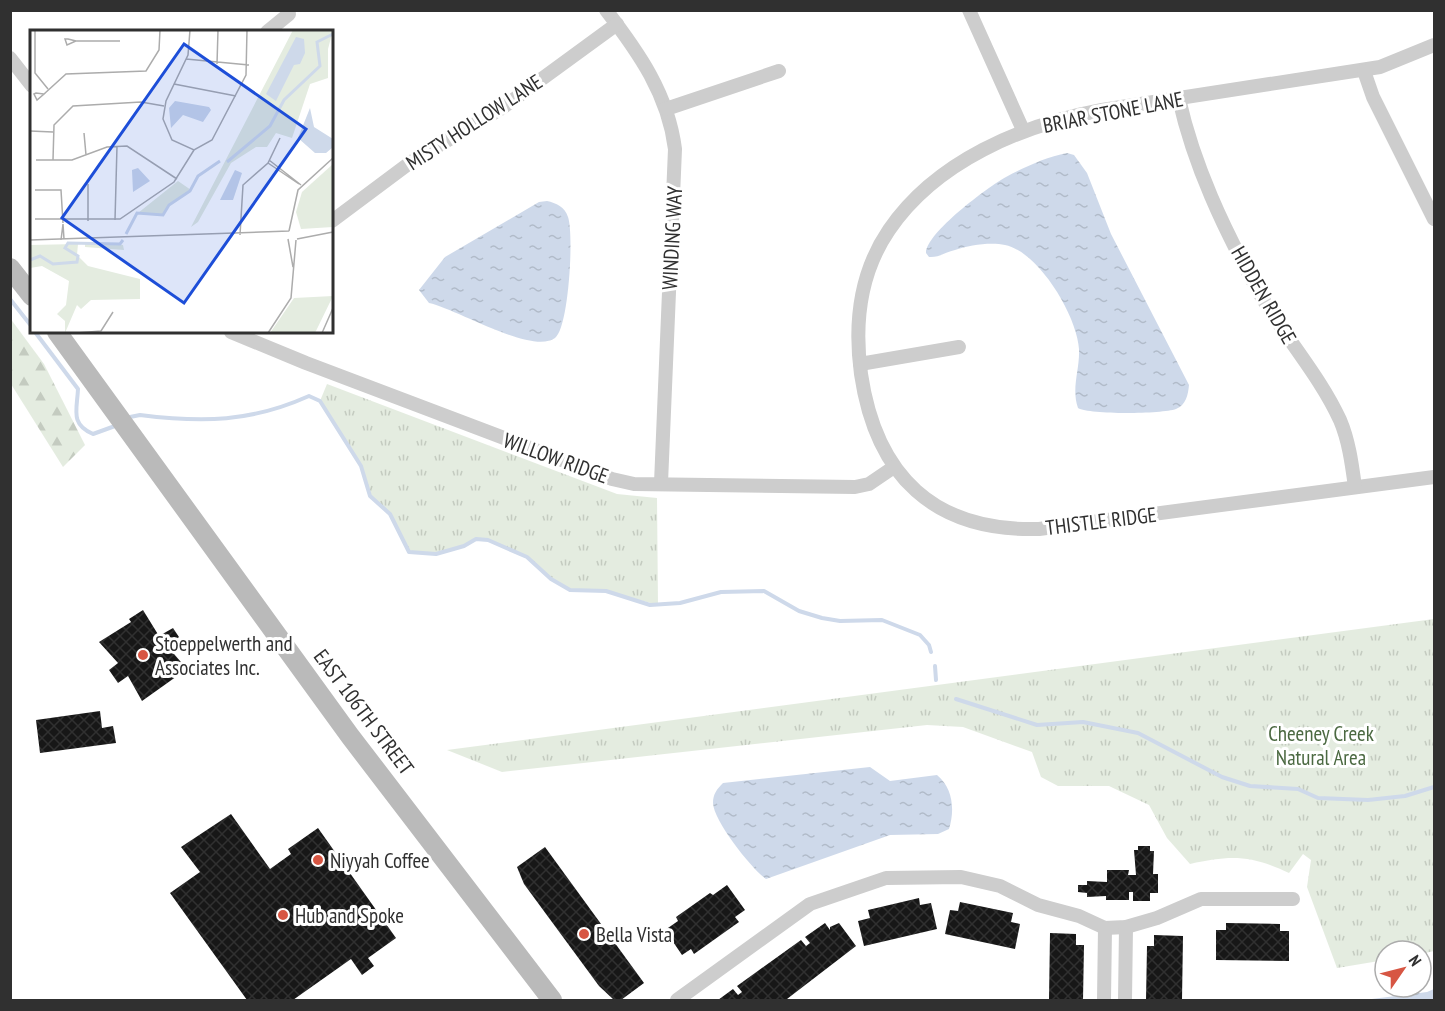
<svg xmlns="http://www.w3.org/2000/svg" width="1445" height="1011" viewBox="0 0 1445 1011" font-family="'PT Sans Narrow',sans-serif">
  <defs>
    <pattern id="forest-firs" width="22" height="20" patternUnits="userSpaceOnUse" patternTransform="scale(1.5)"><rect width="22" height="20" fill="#e4ece0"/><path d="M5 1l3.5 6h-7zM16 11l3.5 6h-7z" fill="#c4cbc0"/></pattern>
    <pattern id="park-tufts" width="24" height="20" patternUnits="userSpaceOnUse" patternTransform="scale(1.5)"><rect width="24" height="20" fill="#e4ece0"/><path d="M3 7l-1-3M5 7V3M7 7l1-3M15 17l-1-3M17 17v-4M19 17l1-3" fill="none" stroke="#c4cbc0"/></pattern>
    <pattern id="water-ripples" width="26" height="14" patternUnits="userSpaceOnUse" patternTransform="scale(1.5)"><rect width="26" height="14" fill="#ced9ea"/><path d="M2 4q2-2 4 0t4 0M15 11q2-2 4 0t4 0" fill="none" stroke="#b1bbc9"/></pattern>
    <pattern id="building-cross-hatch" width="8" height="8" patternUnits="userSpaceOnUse" patternTransform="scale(1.5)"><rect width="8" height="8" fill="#171717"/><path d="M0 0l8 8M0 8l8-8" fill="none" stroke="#303030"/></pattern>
  </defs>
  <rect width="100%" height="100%" fill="#fff"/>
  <!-- forest -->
  <path fill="url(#forest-firs)" d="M10,318l34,46 41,81 -22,22 -52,-83z"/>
  <!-- park -->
  <g fill="url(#park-tufts)">
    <path d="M327,384l290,110 40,4 1,107 -52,-14 -36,-1 -19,-11 -24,-22 -39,-17 -12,-1 -12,7 -28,8 -27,-2 -19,-38 -20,-18 -9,-30 -41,-65z"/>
    <path d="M1434,619v332l-13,3v-3h-36v9l-48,8 -30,-81 4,-27 -8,-6 -14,19c-38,-18 -58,-18 -99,-9l-23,-26 -18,-33 -40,-19h-51l-17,-9 -9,-25 -69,-25 -36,-2 -425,47 -55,-22z"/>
  </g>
  <!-- water -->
  <g fill="url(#water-ripples)">
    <path d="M1067,153l7,2 13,18 24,61 78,151c-1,10 -3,20 -13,24 -14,5 -86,6 -98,-1 -7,-20 2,-38 1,-59 -2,-33 -40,-97 -74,-104 -14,-3 -36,0 -50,5 -9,2 -17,8 -26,7l-3,-4c0,-20 62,-66 80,-76 19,-10 40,-20 61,-24z"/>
    <path d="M547,201c9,2 18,6 21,16 6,16 1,111 -13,121 -23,17 -98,-29 -126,-35l-10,-13 26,-33 94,-55z"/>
    <path d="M870,767l20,14 47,-6c16,13 18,35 12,54l-11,5 -48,1 -124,44c-14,-10 -52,-57 -53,-76 0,-9 4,-14 10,-20z"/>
    <path d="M1434,989v11h-70l63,-8z"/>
  </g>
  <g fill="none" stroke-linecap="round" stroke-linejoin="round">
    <!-- stream -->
    <g stroke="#ced9ea" stroke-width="4">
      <path d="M10,299l22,28"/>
      <path d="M35,332l43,57c-1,21 -8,35 15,45l22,-8"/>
      <path d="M130,417l10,-2c63,8 111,7 169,-19l11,5 41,65 9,30 20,18 19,38 27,2 28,-8 12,-7 12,1 39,17 24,22 19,11 36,1 44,14 30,-2 41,-11 43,-1 35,20 23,7 18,3 42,-1 38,15 9,10 2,7"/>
      <path d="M935,666l1,14"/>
      <path d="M956,699l81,26 46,-3 55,11 84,44 28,9 48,3 20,9 50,2 37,-4 29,-9"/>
    </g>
  </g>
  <!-- building -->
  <g fill="url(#building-cross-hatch)">
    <path d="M143,610l16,26 14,-8 6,9 -11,10 19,22 -45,32 -14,-25 -10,7 -9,-13 9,-7 -19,-21 32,-20 -2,-3z"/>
    <path d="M100,711l2,17 11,-2 3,17 -76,10 -4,-33z"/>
    <path d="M231,814l39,55 21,-15 -3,-5 30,-21 78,110 -28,20 6,8 -12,9 -11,-16 -58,41h-46l-77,-107 30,-21 -19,-25z"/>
    <path d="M1138,846h12v5h4l-1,23h5v19h-8v8h-17v-9h-4v8h-23v-4l-19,1v-4l-9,-1v-7h9v-4l20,1v-12h22l-1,5h8l-2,-25h4z"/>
    <path d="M545,847l99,136 -23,17h-7l-15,-14 -75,-102 -7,-17z"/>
    <path d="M727,885l18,25 -10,7 4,5 -45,32 -3,-5 -9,6 -17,-25 13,-9 -2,-4 34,-24 3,2z"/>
    <path d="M919,898l1,7 11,-2 6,26 -73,17 -6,-25 12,-3 -2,-8z"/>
    <path d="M960,902l53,11 -2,9 9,2 -5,25 -70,-15 5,-24 8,1z"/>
    <path d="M825,923l5,7v-3l9,-4 17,23 -69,53 -69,1 15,-11 5,6 4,-3 -5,-6 64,-46 5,6 4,-3 -5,-6z"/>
    <path d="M1226,923l54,1v7h9v30l-73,-1v-30h10z"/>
    <path d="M1050,933l26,1v11h8l-1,55h-34z"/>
    <path d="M1154,935l29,1 -1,64h-36l1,-54h7z"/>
  </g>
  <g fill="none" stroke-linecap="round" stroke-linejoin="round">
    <!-- minor -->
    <g stroke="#cdcdcd" stroke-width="14">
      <path d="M606,10c33,43 62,84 69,139l-14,334"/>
      <path d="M969,10l54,120"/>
      <path d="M267,32l22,-18"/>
      <path d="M1434,45l-54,22 -278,43c-80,15 -166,51 -213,120 -30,44 -35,93 -28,144 15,102 73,158 178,155l395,-52"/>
      <path d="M10,58l22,28"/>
      <path d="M1364,71l9,26 61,122"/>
      <path d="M1179,99c15,67 45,130 78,190 25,45 62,85 83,131 9,21 12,45 15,67"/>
      <path d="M666,109l113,-38"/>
      <path d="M332,221l79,-59 91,-54 115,-84"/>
      <path d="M231,332l75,31 306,116 22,5 221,3 14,-3 25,-17"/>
      <path d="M860,364l99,-17"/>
      <path d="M677,1000l133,-96 76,-26 75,-1 39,9 38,19 41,11 26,12 21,-1 31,-9 44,-19h92"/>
      <path d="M1104,1000l1,-72"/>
      <path d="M1125,1000l1,-73"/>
    </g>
    <!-- secondary -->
    <g stroke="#bababa" stroke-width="20">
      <path d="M10,268l22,28"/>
      <path d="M57,332l293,404 202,264"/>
    </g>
  </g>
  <!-- markers -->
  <g fill="#d75643" stroke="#fff" stroke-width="2">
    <circle cx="143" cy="655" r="6"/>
    <circle cx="318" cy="860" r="6"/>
    <circle cx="283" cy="915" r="6"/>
    <circle cx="584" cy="934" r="6"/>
  </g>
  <g text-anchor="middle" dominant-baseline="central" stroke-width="6" stroke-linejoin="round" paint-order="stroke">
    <!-- street labels -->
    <g font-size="21" fill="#303030" stroke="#fff">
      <text transform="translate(1113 112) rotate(-11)">BRIAR STONE LANE</text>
      <text transform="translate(474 122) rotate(-33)">MISTY HOLLOW LANE</text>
      <text transform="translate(672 238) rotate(-87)">WINDING WAY</text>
      <text transform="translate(1264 295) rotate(60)">HIDDEN RIDGE</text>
      <text transform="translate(556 458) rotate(20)">WILLOW RIDGE</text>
      <text transform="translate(1101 521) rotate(-7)">THISTLE RIDGE</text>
      <text transform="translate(364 712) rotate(53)">EAST 106TH STREET</text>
    </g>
    <!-- poi labels -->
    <g font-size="21" fill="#303030" stroke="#fff" text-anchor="start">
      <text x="155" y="643">Stoeppelwerth and<tspan x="155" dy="24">Associates Inc.</tspan></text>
      <text x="330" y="860">Niyyah Coffee</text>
      <text x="295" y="915">Hub and Spoke</text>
      <text x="596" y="934">Bella Vista</text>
    </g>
    <!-- park labels -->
    <g font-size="21" fill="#4b6941" stroke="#fff">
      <text x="1321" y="733">Cheeney Creek<tspan x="1321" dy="24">Natural Area</tspan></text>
    </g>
  </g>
  <!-- overview -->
  <g transform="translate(30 30)">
    <rect width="303" height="303" fill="#fff"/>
    <path d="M303,134v63l-32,2 -5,-17 6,-20z" fill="#e4ece0"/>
    <path d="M80,213l13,2 1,5 -39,-3v-3zM48,214l-1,11 11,11 52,13v20l-49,1 -10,9 -4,-4 -12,28v-12l-8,-7 9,-9 3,-24 -27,-15 -12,2v-23zM303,266l-18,37h-45l24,-35z" fill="#e4ece0"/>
    <path d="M263,0h40l-5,19v29l-18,6 -18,54 -16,-5 -9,14h-11l-25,16 -33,59 -7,5zM148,151l13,9 -22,15 -6,10 -25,-2z" fill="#e4ece0"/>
    <path d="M266,7l8,2 1,14 -5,11 -6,1 -18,36 -10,-7zM145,71l34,6 2,3 -8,12 -20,-7 -12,13 -2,-20zM280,78l4,19 19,12 -1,9 -6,5h-11l-17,-15zM108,138l12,13 -17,11 -1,-22zM205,140l7,3 -9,27h-13z" fill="#ced9ea"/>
    <path fill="none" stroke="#ced9ea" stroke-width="3" d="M197,132l43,-36 14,-26 36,-34 -3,-24 16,-8M96,204l11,-21 26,2 6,-10 21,-14 8,-15 22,-15M0,230l10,-4 13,8 24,-2 1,-6 -13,-8 3,-5 52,1 3,-4"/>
    <path fill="none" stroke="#acacac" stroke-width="1.5" d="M5,0v43l13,16M160,0l-2,25 -22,46 -3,18 9,21 22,10 18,-10 34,-65 1,-45M35,9h3l8,2 -9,4zM46,11h44M156,29l63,6M187,34l1,-34M144,54l62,12M4,64l2,-1 8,1 -7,6zM14,64l22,-20 80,-3 13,-21 1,-20M0,101l23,1M54,103l2,22M6,130h36l35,-13 20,-1 50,33M23,130l1,-35 19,-19 68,-4 23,4M239,130l32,25M238,133l31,21M5,160h26l2,33M5,189h85l54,-37 20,-32M85,190l2,-74M58,191v-37M259,201l9,-41 35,-32M210,205l3,-50 25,-22 12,-25M258,209l5,28M267,209l36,-7M0,210l259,-9M31,210l2,-16 1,15M47,303l24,-2 12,-19M238,303l23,-35 5,-58M292,303l11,-25"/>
    <path fill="#1d4ed8" fill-opacity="0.15" stroke="#1d4ed8" stroke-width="3" d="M154,14l122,85 -122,174 -122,-85z"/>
    <rect width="303" height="303" fill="none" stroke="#303030" stroke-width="3"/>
  </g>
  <!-- border -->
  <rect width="1445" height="1011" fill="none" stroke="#303030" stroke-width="24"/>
  <!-- north arrow -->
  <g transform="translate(1403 969) rotate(55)"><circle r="28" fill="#ffffff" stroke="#acacac" stroke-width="1.5"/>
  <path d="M0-4.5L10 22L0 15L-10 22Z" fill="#d75643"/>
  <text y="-9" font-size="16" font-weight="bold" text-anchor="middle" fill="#303030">N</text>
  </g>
</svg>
